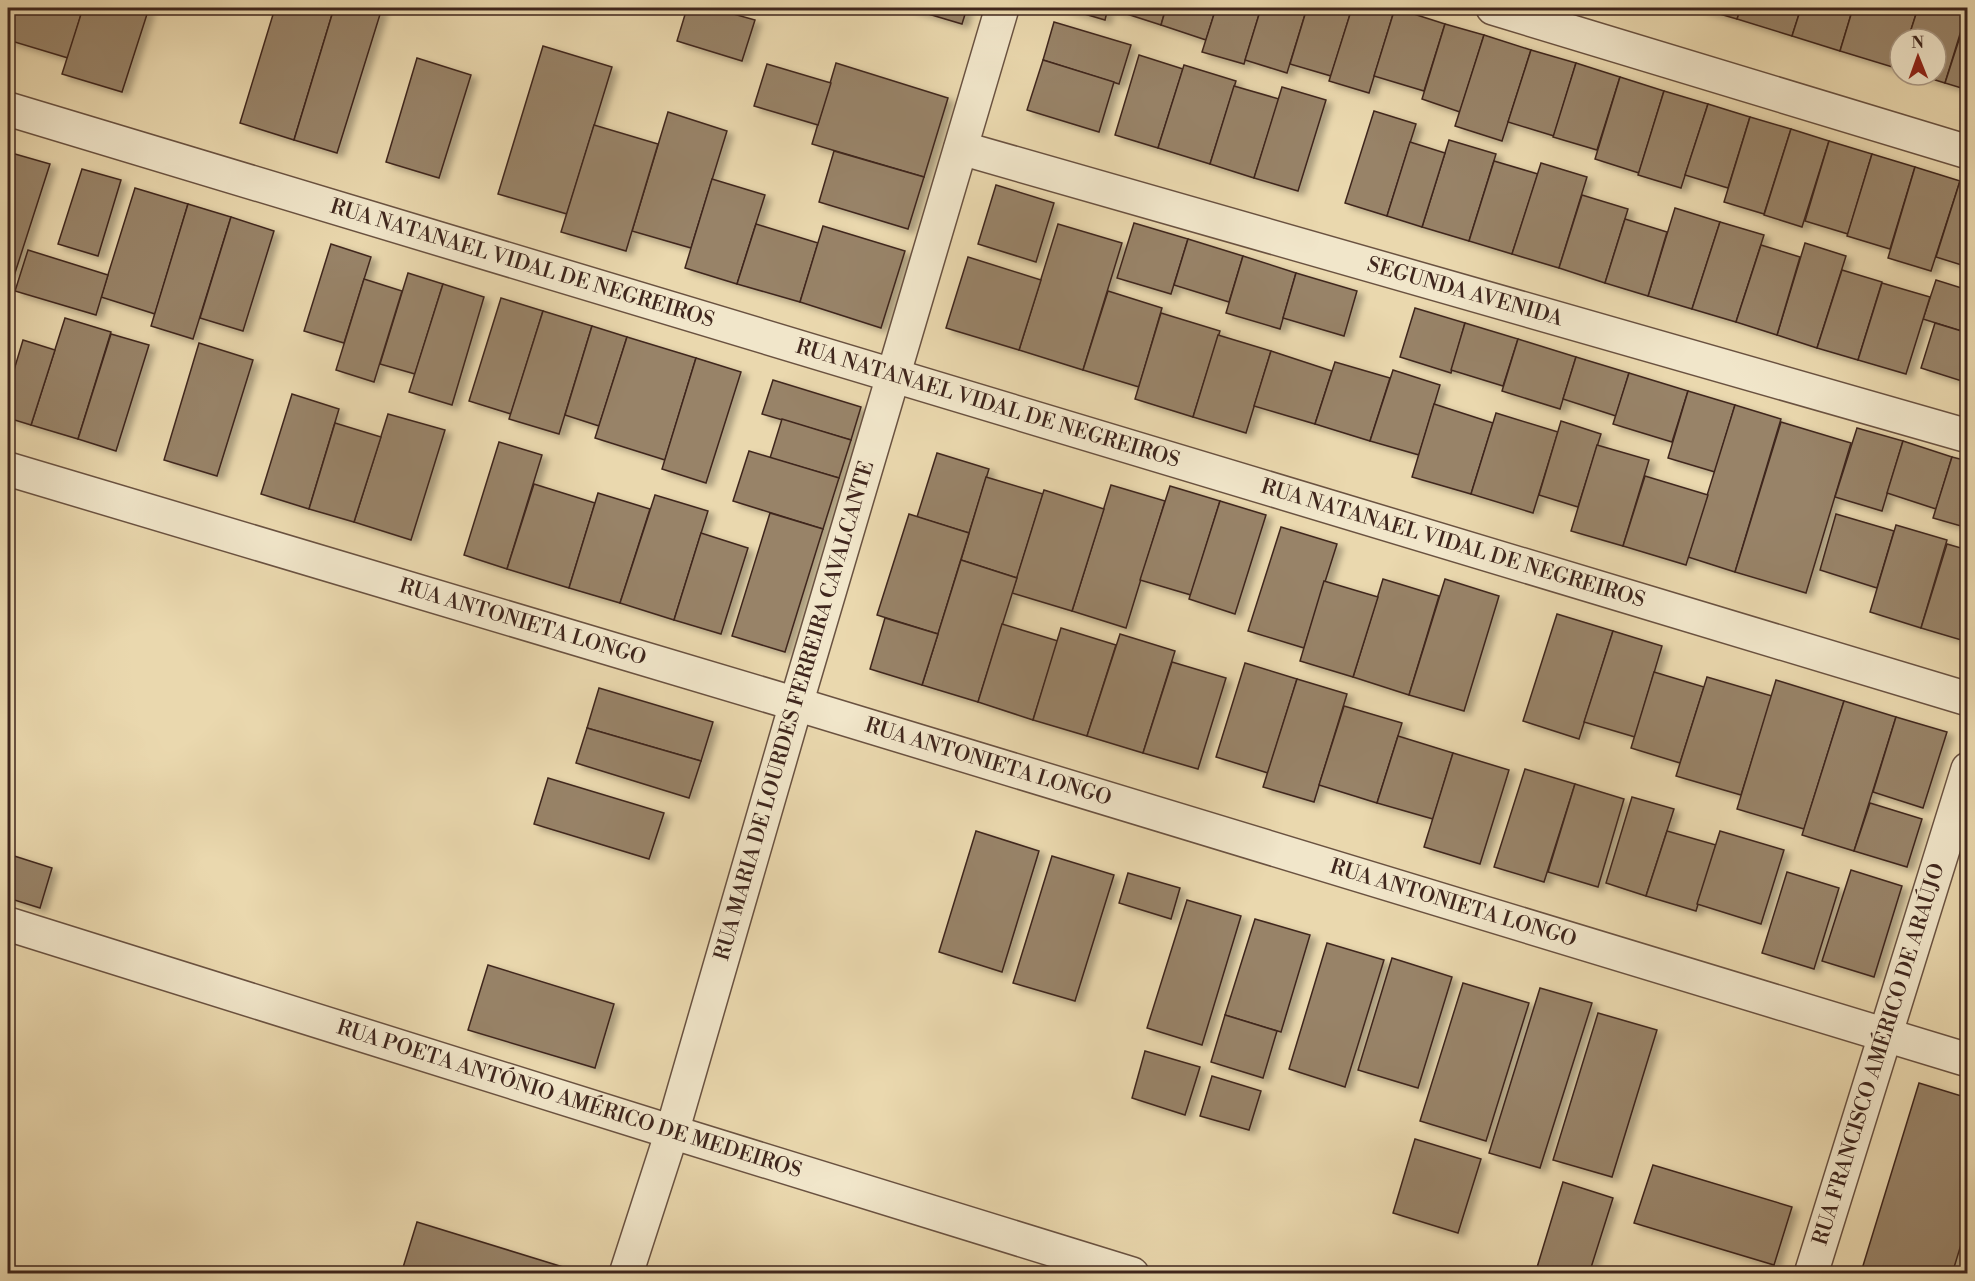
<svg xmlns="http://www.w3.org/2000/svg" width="1975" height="1281" viewBox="0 0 1975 1281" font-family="'Libre Bodoni',serif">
  <defs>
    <filter id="shadow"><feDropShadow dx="6" dy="4" stdDeviation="3" flood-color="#0004"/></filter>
  </defs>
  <rect width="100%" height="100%" fill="#ead8ae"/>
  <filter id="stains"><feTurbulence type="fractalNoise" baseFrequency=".00333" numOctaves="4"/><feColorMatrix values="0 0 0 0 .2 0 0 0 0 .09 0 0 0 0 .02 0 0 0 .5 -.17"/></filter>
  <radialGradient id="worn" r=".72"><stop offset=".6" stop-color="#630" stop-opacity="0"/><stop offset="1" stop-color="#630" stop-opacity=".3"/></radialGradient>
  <!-- building -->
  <g fill="#988368" stroke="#3f261d" stroke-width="1.5" filter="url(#shadow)">
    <path d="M8,8h5l-5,16z"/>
    <path d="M13,8h70l-15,50 -60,-18v-16z"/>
    <path d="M83,8h66l-27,84 -60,-18z"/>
    <path d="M275,8h59l-40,132 -54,-17z"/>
    <path d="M334,8h48l-45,145 -43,-13z"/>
    <path d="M687,8h25l43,12 -13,41 -65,-20z"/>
    <path d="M908,8h59l-5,16z"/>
    <path d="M1064,8h44l-3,12z"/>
    <path d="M1108,8h58l-5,17z"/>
    <path d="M1166,8h50l-10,32 -45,-15z"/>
    <path d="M1216,8h45l-17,56 -42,-12z"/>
    <path d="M1261,8h46l-20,65 -42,-13z"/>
    <path d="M1307,8h45l-21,68 -41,-12z"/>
    <path d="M1352,8h43l-26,85 -40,-12z"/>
    <path d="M1395,8l50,16 -21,67 -50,-15z"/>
    <path d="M1699,8h42l-4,11z"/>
    <path d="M1741,8h60l-9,28 -55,-17z"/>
    <path d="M1801,8h52l-13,43 -48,-15z"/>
    <path d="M1853,8h65l-10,31h-8l-1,30 -59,-18z"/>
    <path d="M1918,8h50l-23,75 -26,-8h17v-36h-28z"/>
    <path d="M1968,12v78l-23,-7z"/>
    <path d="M1054,22l77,23 -12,39 -76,-24z"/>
    <path d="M1445,24l39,11 -24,77 -38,-13z"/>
    <path d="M1484,35l47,15 -29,91 -47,-15z"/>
    <path d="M543,46l69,21 -45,147 -69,-20z"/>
    <path d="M1531,50l45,13 -22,73 -46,-14z"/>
    <path d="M1139,55l44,14 -25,79 -43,-13z"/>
    <path d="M417,58l54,17 -32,103 -53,-16z"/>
    <path d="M1043,60l71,22 -15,50 -72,-22z"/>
    <path d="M836,63l112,35 -24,79 -112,-33z"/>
    <path d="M1576,63l44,14 -23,73 -44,-13z"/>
    <path d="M767,64l64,19 -13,42 -64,-19z"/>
    <path d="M1184,65l52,16 -26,83 -52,-16z"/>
    <path d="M1620,77l44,14 -25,82 -44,-14z"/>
    <path d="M1234,86l45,13 -25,79 -44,-14z"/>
    <path d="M1282,87l44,13 -28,91 -44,-13z"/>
    <path d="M1664,91l44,13 -27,84 -43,-13z"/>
    <path d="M1708,104l42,13 -22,71 -43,-13z"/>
    <path d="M1374,111l42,13 -29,92 -42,-13z"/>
    <path d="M668,112l59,19 -36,117 -59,-17z"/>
    <path d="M1750,117l41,12 -27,85 -40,-12z"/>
    <path d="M594,125l64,19 -32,107 -65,-19z"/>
    <path d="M1791,129l38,12 -27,86 -38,-12z"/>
    <path d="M1449,140l47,14 -27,87 -47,-14z"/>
    <path d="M1829,141l43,13 -24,80 -43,-13z"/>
    <path d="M1410,142l35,11 -23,74 -35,-11z"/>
    <path d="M834,151l90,26 -16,52 -89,-27z"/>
    <path d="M8,152l42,12 -36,112 -6,-2z"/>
    <path d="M1872,154l43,13 -25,82 -43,-13z"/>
    <path d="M1494,161l44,13 -26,80 -43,-13z"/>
    <path d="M1541,163l46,14 -28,91 -47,-14z"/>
    <path d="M1915,167l45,14 -29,90 -43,-13z"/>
    <path d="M82,169l39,11 -23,76 -40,-12z"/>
    <path d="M712,179l53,16 -28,89 -52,-16z"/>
    <path d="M1960,181l8,2v84l-32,-10z"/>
    <path d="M996,185l58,18 -18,59 -58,-18z"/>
    <path d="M135,188l53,16 -33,110 -54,-17z"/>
    <path d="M1582,195l46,14 -23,74 -46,-15z"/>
    <path d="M188,204l43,13 -38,122 -42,-13z"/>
    <path d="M1675,208l45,14 -28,87 -44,-13z"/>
    <path d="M231,217l43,14 -31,100 -43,-13z"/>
    <path d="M1625,219l42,13 -19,64 -43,-13z"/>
    <path d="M1720,222l44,13 -28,87 -44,-13z"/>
    <path d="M1134,223l54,16 -17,55 -54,-16z"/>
    <path d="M756,224l62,19 -18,59 -63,-18z"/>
    <path d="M1058,224l64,19 -39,127 -64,-20z"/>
    <path d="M823,226l82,25 -24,77 -81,-26z"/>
    <path d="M1188,239l55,17 -14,46 -55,-17z"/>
    <path d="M1805,243l41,13 -29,92 -40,-13z"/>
    <path d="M331,244l40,13 -27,86 -40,-12z"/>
    <path d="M1761,245l39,12 -23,78 -41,-13z"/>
    <path d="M28,250l80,25 -12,40 -81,-24z"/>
    <path d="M1243,256l53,17 -16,56 -54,-16z"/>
    <path d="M968,257l73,23 -22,70 -73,-22z"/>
    <path d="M1842,270l40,12 -24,78 -41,-12z"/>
    <path d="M408,273l35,11 -28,90 -35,-10z"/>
    <path d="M1296,273l61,18 -13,45 -61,-18z"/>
    <path d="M364,279l38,12 -28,91 -38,-12z"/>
    <path d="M1936,280l32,10v43l-45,-14z"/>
    <path d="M1882,283l48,14 -24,77 -48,-14z"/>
    <path d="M443,284l41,13 -32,108 -43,-13z"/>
    <path d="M1108,291l54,17 -23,79 -56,-17z"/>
    <path d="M501,298l42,13 -32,103 -42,-13z"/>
    <path d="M1415,308l50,15 -14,50 -51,-16z"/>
    <path d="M543,311l49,15 -33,108 -50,-15z"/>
    <path d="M1161,313l59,18 -27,86 -58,-18z"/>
    <path d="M65,318l46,14 -33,107 -47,-14z"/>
    <path d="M1465,323l53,16 -15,47 -52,-16z"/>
    <path d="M1935,323l33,10v50l-47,-15z"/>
    <path d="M592,326l35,11 -28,89 -34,-11z"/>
    <path d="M111,334l38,11 -33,106 -38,-12z"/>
    <path d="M1218,335l53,16 -25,82 -53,-16z"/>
    <path d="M627,337l69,21 -31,102 -70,-22z"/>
    <path d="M1518,339l58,18 -16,52 -58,-18z"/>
    <path d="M23,340l32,10 -24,75 -23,-7v-28z"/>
    <path d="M199,343l54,17 -36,116 -53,-16z"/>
    <path d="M1271,351l61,20 -17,53 -61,-18z"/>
    <path d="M1576,357l53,16 -13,43 -53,-17z"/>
    <path d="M696,358l45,14 -35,111 -44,-14z"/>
    <path d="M1335,362l55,16 -20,63 -55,-17z"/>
    <path d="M1393,370l47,15 -21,70 -49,-14z"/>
    <path d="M1629,373l59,18 -16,51 -59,-18z"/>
    <path d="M773,380l88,27 -10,33 -89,-26z"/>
    <path d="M1688,391l47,14 -20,67 -47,-14z"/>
    <path d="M292,394l47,15 -30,100 -48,-15z"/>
    <path d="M1434,404l59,19 -22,71 -59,-17z"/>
    <path d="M1735,405l46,14 -46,153 -47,-15z"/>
    <path d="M1496,413l62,19 -25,81 -62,-19z"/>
    <path d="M388,414l57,16 -34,110 -57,-18z"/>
    <path d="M782,419l69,21 -12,38 -69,-20z"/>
    <path d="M1561,421l40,13 -23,73 -39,-12z"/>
    <path d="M1781,422l70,21 -45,150 -71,-21z"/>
    <path d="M335,423l46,14 -27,85 -45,-13z"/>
    <path d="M1857,428l46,13 -21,70 -47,-14z"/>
    <path d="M1903,441l49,16 -16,52 -49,-16z"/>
    <path d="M499,442l43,13 -35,114 -43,-14z"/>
    <path d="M1597,445l52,15 -26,86 -52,-15z"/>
    <path d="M749,451l90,27 -16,51 -90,-28z"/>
    <path d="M937,453l52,16 -20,64 -52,-16z"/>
    <path d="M1952,457l16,4v67l-35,-10z"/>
    <path d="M1645,476l63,19 -22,70 -63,-19z"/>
    <path d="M986,477l57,17 -26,84 -56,-18z"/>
    <path d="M534,484l61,19 -26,85 -62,-19z"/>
    <path d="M1111,485l54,16 -39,127 -54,-17z"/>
    <path d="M1170,486l50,15 -29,94 -51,-15z"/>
    <path d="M1044,490l60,19 -32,102 -60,-18z"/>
    <path d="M598,493l52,16 -30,94 -51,-15z"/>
    <path d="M655,495l53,16 -34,109 -54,-17z"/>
    <path d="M1220,501l46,14 -31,99 -46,-15z"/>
    <path d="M770,513l53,16 -38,123 -53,-16z"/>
    <path d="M909,514l60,19 -31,101 -61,-19z"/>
    <path d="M1836,514l58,17 -17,57 -57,-18z"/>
    <path d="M1896,525l51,15 -26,88 -51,-16z"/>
    <path d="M1281,527l56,17 -33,104 -56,-17z"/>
    <path d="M701,533l47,15 -27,86 -47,-14z"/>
    <path d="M1947,544l21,6v92l-47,-14z"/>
    <path d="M961,560l56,18 -39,124 -56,-17z"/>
    <path d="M1383,579l56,17 -30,99 -56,-18z"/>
    <path d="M1445,579l54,17 -35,115 -55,-16z"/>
    <path d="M1324,581l54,16 -25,80 -53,-16z"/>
    <path d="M1557,614l56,17 -34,108 -56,-18z"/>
    <path d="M885,618l53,16 -16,51 -52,-16z"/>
    <path d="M1002,624l56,17 -25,79 -55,-18z"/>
    <path d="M1061,628l55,17 -29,91 -54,-16z"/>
    <path d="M1613,631l49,15 -27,91 -51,-15z"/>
    <path d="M1120,634l55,17 -32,102 -56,-17z"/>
    <path d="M1172,662l54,16 -28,91 -55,-16z"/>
    <path d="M1245,663l52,16 -29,94 -52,-16z"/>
    <path d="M1654,672l50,15 -24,76 -49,-15z"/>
    <path d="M1707,677l65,19 -31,99 -65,-19z"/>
    <path d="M1297,679l50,15 -33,108 -51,-15z"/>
    <path d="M1776,680l68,21 -40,128 -67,-20z"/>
    <path d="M599,688l114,34 -12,39 -114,-33z"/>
    <path d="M1844,701l52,16 -42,134 -52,-16z"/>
    <path d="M1344,706l58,17 -25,80 -58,-18z"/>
    <path d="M1896,717l51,15 -24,76 -50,-16z"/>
    <path d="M587,728l114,33 -12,37 -113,-35z"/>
    <path d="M1398,736l55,17 -20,66 -56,-16z"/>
    <path d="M1453,753l56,17 -29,94 -56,-17z"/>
    <path d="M1525,769l50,15 -31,98 -50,-15z"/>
    <path d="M548,778l116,35 -15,46 -115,-35z"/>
    <path d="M1575,784l49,15 -26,88 -50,-15z"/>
    <path d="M1632,797l42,12 -28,87 -40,-13z"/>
    <path d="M1870,803l52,16 -15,48 -53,-16z"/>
    <path d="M976,831l63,20 -37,121 -63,-20z"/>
    <path d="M1667,831l49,14 -20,66 -50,-15z"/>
    <path d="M1720,831l64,19 -23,74 -64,-20z"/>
    <path d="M8,854l44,14 -12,40 -32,-10z"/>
    <path d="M1052,856l62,19 -39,126 -62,-18z"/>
    <path d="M1851,870l51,16 -28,91 -52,-16z"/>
    <path d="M1787,872l52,16 -25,81 -52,-16z"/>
    <path d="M1128,873l52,15 -9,31 -52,-16z"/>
    <path d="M1187,900l54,16 -39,129 -55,-17z"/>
    <path d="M1255,919l55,16 -29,97 -56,-17z"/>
    <path d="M1327,943l57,17 -39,127 -56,-18z"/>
    <path d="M1392,958l60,19 -34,111 -60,-18z"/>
    <path d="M488,965l126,39 -19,64 -127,-38z"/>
    <path d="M1463,983l66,20 -43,138 -66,-20z"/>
    <path d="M1540,988l52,15 -52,165 -51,-15z"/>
    <path d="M1598,1013l59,17 -45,147 -59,-17z"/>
    <path d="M1225,1015l52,16 -14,47 -52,-16z"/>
    <path d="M1145,1051l55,16 -15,48 -53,-17z"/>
    <path d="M1212,1076l49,15 -12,39 -49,-14z"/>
    <path d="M1919,1083l49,15v124l-16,52h-76l-14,-5z"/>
    <path d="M1415,1139l66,20 -23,74 -65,-20z"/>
    <path d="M1653,1165l139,42 -18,58 -140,-42z"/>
    <path d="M1563,1182l50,16 -24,76h-54z"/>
    <path d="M417,1222l159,49 -1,3h-174z"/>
  </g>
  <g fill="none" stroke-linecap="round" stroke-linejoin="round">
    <!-- street casing -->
    <g stroke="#6a5241" stroke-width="36">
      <g id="street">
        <path d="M1493,8l475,144"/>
        <path id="s1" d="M8,109l1960,590"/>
        <path id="s2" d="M961,148l1007,288"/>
        <path id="s3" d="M8,469l788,235 1172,356"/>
        <path id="s4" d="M8,924l664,208 460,142"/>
        <path id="s5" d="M626,1274l46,-142 124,-428 206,-696"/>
        <path id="s6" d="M1811,1274l157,-505"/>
      </g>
    </g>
    <!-- street -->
    <use href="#street" stroke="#f1e6ca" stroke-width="33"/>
  </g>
  <g text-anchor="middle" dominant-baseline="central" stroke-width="4.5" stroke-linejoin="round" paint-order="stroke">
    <!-- street labels -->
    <g font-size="21" fill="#3f261d" stroke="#f1e6ca">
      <text stroke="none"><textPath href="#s1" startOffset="537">RUA NATANAEL VIDAL DE NEGREIROS</textPath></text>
      <text stroke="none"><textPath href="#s2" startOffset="524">SEGUNDA AVENIDA</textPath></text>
      <text stroke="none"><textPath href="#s1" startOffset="1023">RUA NATANAEL VIDAL DE NEGREIROS</textPath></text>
      <text stroke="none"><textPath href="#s1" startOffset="1509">RUA NATANAEL VIDAL DE NEGREIROS</textPath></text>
      <text stroke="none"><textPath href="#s3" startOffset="537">RUA ANTONIETA LONGO</textPath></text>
      <text stroke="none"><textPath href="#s5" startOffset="588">RUA MARIA DE LOURDES FERREIRA CAVALCANTE</textPath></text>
      <text stroke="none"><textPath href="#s3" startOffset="1023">RUA ANTONIETA LONGO</textPath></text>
      <text stroke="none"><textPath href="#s3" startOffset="1509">RUA ANTONIETA LONGO</textPath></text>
      <text stroke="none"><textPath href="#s6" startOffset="230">RUA FRANCISCO AMÉRICO DE ARAÚJO</textPath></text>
      <text stroke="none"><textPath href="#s4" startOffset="588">RUA POETA ANTÓNIO AMÉRICO DE MEDEIROS</textPath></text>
    </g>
  </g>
  <!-- margin -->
  <rect width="1975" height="1281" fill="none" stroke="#ead8ae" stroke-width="30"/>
  <rect x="9" y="9" width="1957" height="1263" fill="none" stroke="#3f261d" stroke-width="3"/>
  <rect x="15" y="15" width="1945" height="1251" fill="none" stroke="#3f261d" stroke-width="1.5"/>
  <!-- north arrow -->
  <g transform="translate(1918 57) rotate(359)"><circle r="28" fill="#f1e6ca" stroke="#aa9985" stroke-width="1.5"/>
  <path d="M0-4.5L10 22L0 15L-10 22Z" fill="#8f2418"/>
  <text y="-9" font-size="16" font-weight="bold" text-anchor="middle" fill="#3f261d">N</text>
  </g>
  <rect width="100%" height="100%" filter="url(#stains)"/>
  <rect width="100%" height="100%" fill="url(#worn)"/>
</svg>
